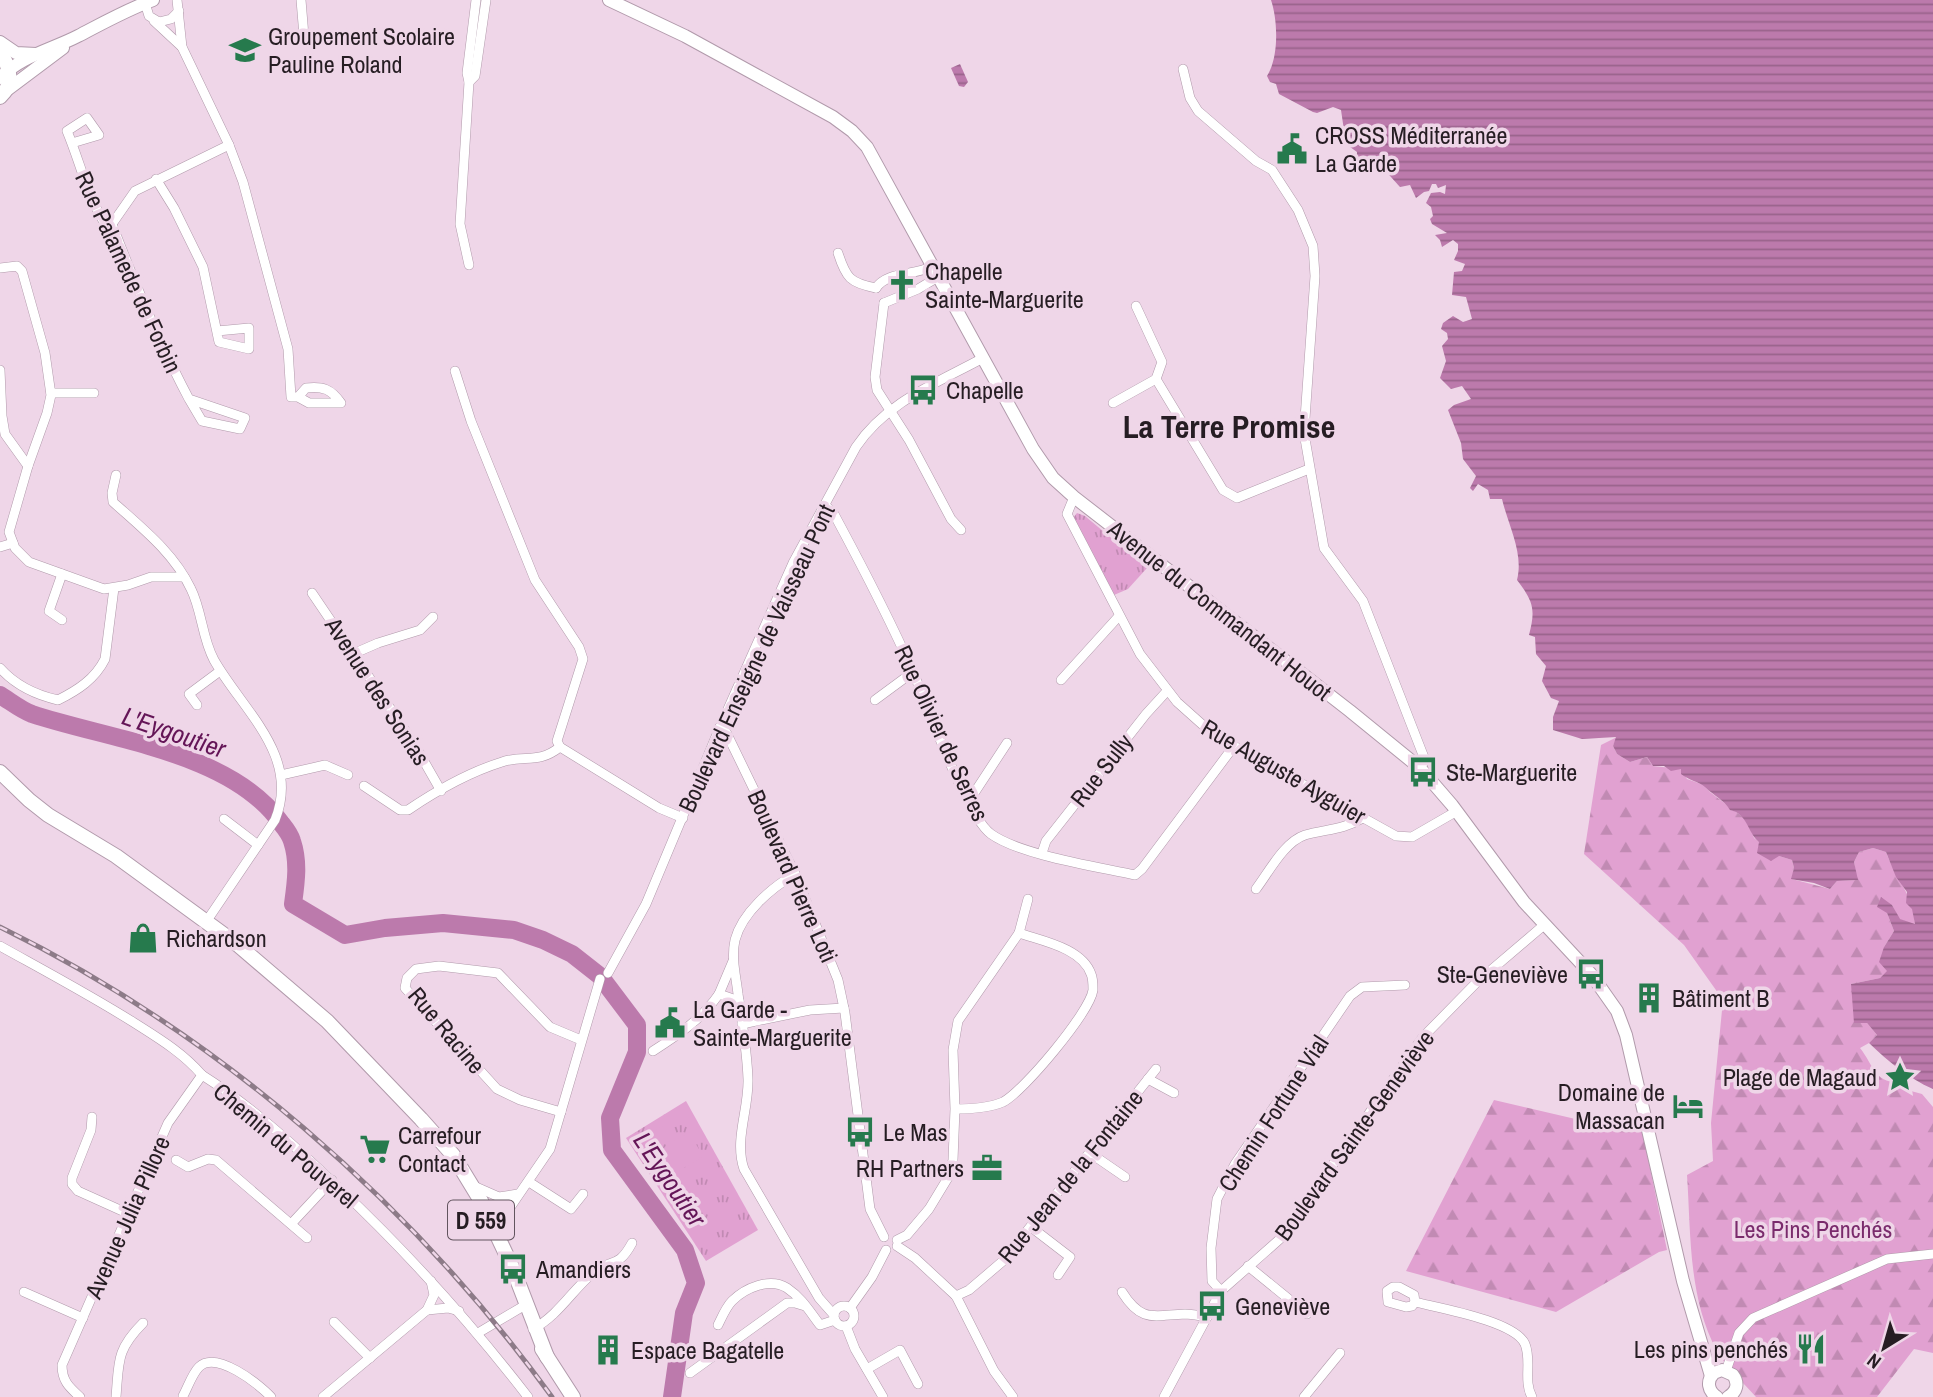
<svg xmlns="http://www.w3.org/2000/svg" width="1933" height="1397" viewBox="0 0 1933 1397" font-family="'Archivo Narrow',sans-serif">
  <defs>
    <pattern id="grass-tufts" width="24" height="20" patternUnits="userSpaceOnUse" patternTransform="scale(1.75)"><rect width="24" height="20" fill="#e1a1d1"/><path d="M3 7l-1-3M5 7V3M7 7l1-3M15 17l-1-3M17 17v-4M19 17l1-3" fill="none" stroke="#c18ab3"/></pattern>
    <pattern id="forest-firs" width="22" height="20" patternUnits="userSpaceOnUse" patternTransform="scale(1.75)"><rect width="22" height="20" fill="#e1a1d1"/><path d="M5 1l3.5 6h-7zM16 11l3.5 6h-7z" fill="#c18ab3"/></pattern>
    <pattern id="water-rules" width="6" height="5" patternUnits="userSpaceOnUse" patternTransform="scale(1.75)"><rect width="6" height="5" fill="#bc7aac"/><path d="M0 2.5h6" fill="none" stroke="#99638c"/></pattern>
  </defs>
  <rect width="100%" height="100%" fill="#efd6e8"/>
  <!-- grass -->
  <g fill="url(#grass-tufts)">
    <path d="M1077,513l8,3 62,52 -19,21 -14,6 -41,-77z"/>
    <path d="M686,1101l72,129 -52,31 -80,-123z"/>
  </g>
  <!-- forest -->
  <g fill="url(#forest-firs)">
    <path d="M1617,737l-4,9 4,8 13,8 17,-5 6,9 28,3 6,10 17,6c7,11 19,14 27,25 12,3 20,16 23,28l25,18 13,4 2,8 -2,11 38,10 7,-8 20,-1 -3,-18 5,-10 14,-4 13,4c9,25 29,46 29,73l-16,-6 -7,-14 -5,8 7,18 -10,16 4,24 -8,7 -29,6 16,39 10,12 -8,8 -9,5c15,19 14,36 42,34l9,9 11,3 11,13v246l-19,-4 -37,48h-121c-12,-14 -30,-29 -39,-46 -29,-53 -26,-118 -30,-176l26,-14 -2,-38 12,-123 -39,-55 -100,-91 17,-109z"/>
    <path d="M1494,1100l90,21 56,-1 27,130 -8,2 -103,60 -150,-41z"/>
  </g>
  <!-- pitch -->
  <g fill="#e1a1d1">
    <path d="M662,1126l9,14 -26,16 -9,-14z"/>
    <path d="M689,1132l14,24 -45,28 -15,-23z"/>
  </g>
  <!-- water -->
  <g fill="url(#water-rules)">
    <path d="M1271,0h662v1089c-25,-11 -44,-27 -64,-46l8,-8 -10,-12h-13l-3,-39 29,-6 7,-7 -8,-9 5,-15 10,-16 -7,-18 -10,-6 4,-10 11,8 8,14 15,5 -3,-15 -6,-6 1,-11 -11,-15 -10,-25 -13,-4 -14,4 -5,10 4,18 -21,1 -7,8 -16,-6 -23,-4 3,-11 -2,-8 -13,-4 -8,5 -14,-8 2,-11c-12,-10 -11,-28 -29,-32 -6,-10 -17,-15 -25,-23 -5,-5 -17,-7 -24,-13v-5l-10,2 -7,-5h-11l-6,-9 -17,5 -13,-8 -4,-8 3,-9 -34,2 -29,-9v-13l6,-16 -8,-3 -9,-17 4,-15 -10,-12 -1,-17 -6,-2c7,-26 4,-34 -12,-55 7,-27 -9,-55 -15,-81h-12l-2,-9 -10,-6 -5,7 -3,-3 6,-12 -13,-17 -2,-16 -13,-33 6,-5 17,-6 -9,-13 -11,3 -11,-11 6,-17 -4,-15 6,-7 -1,-6 -6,-4 2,-6 10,-7 10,6 9,-3 -6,-22 -14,-2 2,-23 8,-1 3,-7 -11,-4 4,-9v-7l-5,-4 -11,7 -2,-7 -5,-5 12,-2 -15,-9 -2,-5 3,-3 -2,-9 -5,-4 5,-10 9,-1 5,2 1,-9 -8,3 -2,-4h-4l-3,7 -5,1 -8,6 -6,-13 -10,2c-18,-20 -11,-16 -38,-13l-6,-7 1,-15 -11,-8 -5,-34 -8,-3 -16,6 -4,-1 -34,-18 -3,-10 -6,-2 -3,-6c12,-19 11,-55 4,-76z"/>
    <path d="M960,64l8,18 -4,5 -5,-1 -8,-18z"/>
  </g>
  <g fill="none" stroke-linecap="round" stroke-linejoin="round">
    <!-- river -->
    <path stroke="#bc7aac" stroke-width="18" d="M0,695c10,6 21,15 32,19 78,26 199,38 249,109 4,5 9,11 11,18 7,21 4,41 1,63l52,31 40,-7 58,-5 71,7 29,10 29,14 28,22 37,49v27l-27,66 2,32 73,100 11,33 -12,30 -12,84"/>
    <!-- street casing -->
    <g stroke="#b19aab" stroke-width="10">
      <g id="street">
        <path d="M177,0l5,47 47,98 14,37 45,167 3,48h7l11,6h32c-10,-14 -18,-17 -35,-15l-8,9"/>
        <path d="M301,0l3,36"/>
        <path d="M145,3l4,13 10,6 12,-3 8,-8"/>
        <path d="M154,21l28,26"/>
        <path d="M1183,69l7,29 8,13 58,50 16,9 26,40 15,36 2,30 -11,157 20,115 39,53 62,159 -5,8"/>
        <path d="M469,82l6,-6 11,-76"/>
        <path d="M72,143l27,-8 -12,-17 -20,13c13,31 20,64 37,91l8,2c23,60 47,119 77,175l56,19 -5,11 -38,-8 -13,-22"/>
        <path d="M156,179l18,29 29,59 16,75 30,7v-21l-32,3"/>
        <path d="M112,224l23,-33 94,-46"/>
        <path d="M838,253c8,25 12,30 38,35"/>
        <path d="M469,265l-9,-41 9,-142 -2,-9 9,-73"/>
        <path d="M0,268l17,-2 5,5 23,82 6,42 -4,18 -19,53 -19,66 6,16 14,14 75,27 24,-4 23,-8h33"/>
        <path d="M876,288c11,-17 40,-12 56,-22"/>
        <path d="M884,303l-9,74 2,13 32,50 42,79 10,11"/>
        <path d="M884,303l34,-14 20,-12"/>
        <path d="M1136,306l26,56 -6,17 67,111 14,8 72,-29"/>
        <path d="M0,370l2,46 3,18 23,32"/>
        <path d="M455,371l16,50 64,159 44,67 4,12 -26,82 3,6"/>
        <path d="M51,393h43"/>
        <path d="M1113,403l43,-24"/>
        <path d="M116,475l-4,18 1,9c29,26 61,51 78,87 11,22 11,49 23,71 29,51 87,96 61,160l-69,102"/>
        <path d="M1074,497l-7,17 73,140 37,48 28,25 29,19 162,90 16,1 45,-26"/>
        <path d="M825,505l9,9c28,52 55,103 79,158 15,34 53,144 78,162 29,21 108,33 144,41l7,-6 92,-123"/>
        <path d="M0,547l13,-4"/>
        <path d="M312,593l101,149 28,49"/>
        <path d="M62,620l-13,-9 13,-37"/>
        <path d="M355,653l23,-10 42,-13 13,-13"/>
        <path d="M0,668c15,17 36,27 58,32 20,-10 37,-21 47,-41l9,-71"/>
        <path d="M1061,680l58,-64"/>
        <path d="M875,700l38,-28"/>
        <path d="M197,705l-8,-11 31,-23"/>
        <path d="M720,727l6,5 69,142 43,106 7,33 25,196 14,28"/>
        <path d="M560,747l99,61 24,10"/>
        <path d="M281,775l44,-10 23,10"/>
        <path d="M364,786l36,24h8c28,-19 62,-38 94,-48 23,-8 35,3 58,-15"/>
        <path d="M969,801l38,-58"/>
        <path d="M224,819l34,26"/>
        <path d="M1042,853l4,-12 100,-127 21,-23"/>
        <path d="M795,874c-24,14 -53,39 -60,66 -4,18 1,36 3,54 4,28 9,56 10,85 1,30 -14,61 -4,90l75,129 15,17"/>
        <path d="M1256,889c13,-17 28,-47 49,-54 21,-6 38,-5 58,-17"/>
        <path d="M1019,933l9,-34"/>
        <path d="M0,946c45,25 90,49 133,76 25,16 49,30 69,53 49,31 93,71 136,112 69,65 132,135 190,210"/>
        <path d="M608,973l38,-69 74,-177 73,-164 63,-116c30,-45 81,-64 127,-89"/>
        <path d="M719,994l14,-33"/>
        <path d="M742,1024l68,-14 34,-2"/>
        <path d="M653,1051c25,-16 49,-32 66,-57l20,7"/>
        <path d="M1148,1079l26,14"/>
        <path d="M561,1112l-41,-12 -23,-11 -92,-101 2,-10 9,-9 23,-3 59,7 52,54 31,13"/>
        <path d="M92,1117l-1,13 -19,48v6l6,7 51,23"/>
        <path d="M1090,1153l35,24"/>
        <path d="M176,1160l12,7 20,-8 8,1 91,78"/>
        <path d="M529,1182l42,27 12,-15"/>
        <path d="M474,1186l25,11 19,-3"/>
        <path d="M292,1223l40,-43"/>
        <path d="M1031,1227l39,30 -12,18"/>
        <path d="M499,1235l6,-20 45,-66 50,-170"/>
        <path d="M897,1240l10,-5 22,-26 20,-33 4,-16 2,-51 -2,-59 5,-29 61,-88c23,8 63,15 72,41 2,4 2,12 2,16 -3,22 -70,102 -90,112 -14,6 -33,7 -48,7"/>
        <path d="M897,1246l18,12 41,38 38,75 19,26"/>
        <path d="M1248,1266l59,48"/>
        <path d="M1393,1287h6l15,8 1,7 -3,4 -6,1 -18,-5 -1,-11z"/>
        <path d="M1221,1291l-9,-10 -1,-33 6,-49 18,-35 115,-168 12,-9 43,-2"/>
        <path d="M24,1292l59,26"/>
        <path d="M1122,1292c20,32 33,23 63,22 7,0 15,2 22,3"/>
        <path d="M956,1296l13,-6 34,-29 153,-192"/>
        <path d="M1415,1302c24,6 100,19 110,42 7,17 -2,37 7,53"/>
        <circle cx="844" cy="1316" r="10"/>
        <path d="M850,1308l22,-31 14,-27"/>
        <path d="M427,1310l21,-2 11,3"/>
        <path d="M334,1322l36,36"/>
        <path d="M718,1325c4,-8 8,-18 14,-24 13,-13 38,-24 55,-13 15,10 23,24 33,37l15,-5"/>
        <path d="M846,1326l9,23 28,48"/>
        <path d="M533,1329c26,-14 39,-39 61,-57 18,-14 24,-3 38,-29"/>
        <path d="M478,1333l49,-29"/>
        <path d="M867,1369l33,-19 18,34"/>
        <path d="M1726,1371l13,-38 14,-15 134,-59 46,-5"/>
        <path d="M690,1373l97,-70h8l10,3"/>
        <path d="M183,1396c5,-9 9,-22 16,-29 17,-17 60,17 72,30"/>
        <path d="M80,1397c-11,-10 -18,-16 -18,-32l106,-242 34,-48"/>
        <path d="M116,1397c3,-35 0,-47 27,-74"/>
        <path d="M323,1397l104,-87 7,-15 -3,-14"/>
        <path d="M1164,1397l57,-106 60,-53 142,-201 53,-54 68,-58"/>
        <path d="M1304,1397l36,-44"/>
      </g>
    </g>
    <!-- secondary casing -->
    <g stroke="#b19aab" stroke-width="14">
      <g id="secondary">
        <path d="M609,0l76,36 148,81 19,14 15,16 166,302 20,29 21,19 276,214 70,57 32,37 72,97 67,72 26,37 9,24 57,246 28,95"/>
        <path d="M0,42l16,11 20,1"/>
        <path d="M0,78c19,-21 53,-29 78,-42 25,-13 48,-26 75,-36"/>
        <path d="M7,90l56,-42"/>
        <path d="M1717,1397c-9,-6 -11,-16 -3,-24l8,-3 11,5c6,8 4,17 -5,22"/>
      </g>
    </g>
    <!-- primary casing -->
    <g stroke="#b19aab" stroke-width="16">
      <g id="primary">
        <path d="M0,52c10,15 15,31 0,45"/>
        <path d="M0,772l29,28 19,15 68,41 122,89 89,76 94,98 32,36 28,46 32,68 34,88"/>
        <path d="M542,1349l31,48"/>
      </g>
    </g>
    <!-- street -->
    <use href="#street" stroke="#fff" stroke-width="9"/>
    <!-- secondary -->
    <use href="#secondary" stroke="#fff" stroke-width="12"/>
    <!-- primary -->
    <use href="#primary" stroke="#fff" stroke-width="14"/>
    <!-- rail casing -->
    <g stroke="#8d7b88" stroke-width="5">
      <path id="rail" d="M0,927c218,107 410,274 552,470"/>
    </g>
    <!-- rail -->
    <use href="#rail" stroke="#efd6e8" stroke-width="2.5" stroke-dasharray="8" stroke-linecap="butt"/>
  </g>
  <!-- icons -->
  <defs>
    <g id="school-bare" transform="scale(2.415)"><path d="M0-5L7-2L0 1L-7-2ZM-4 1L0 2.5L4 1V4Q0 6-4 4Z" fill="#267a4d" stroke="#efd6e8" stroke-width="2.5" paint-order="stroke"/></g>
    <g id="civic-bare" transform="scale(2.415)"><path d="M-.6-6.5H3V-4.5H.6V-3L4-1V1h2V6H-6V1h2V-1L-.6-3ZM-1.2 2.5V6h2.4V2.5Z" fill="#267a4d" stroke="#efd6e8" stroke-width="2.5" paint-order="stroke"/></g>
    <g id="church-bare" transform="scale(2.415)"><path d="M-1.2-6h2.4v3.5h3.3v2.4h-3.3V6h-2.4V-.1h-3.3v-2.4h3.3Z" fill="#267a4d" stroke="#efd6e8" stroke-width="2.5" paint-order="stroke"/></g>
    <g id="bus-bare" transform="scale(2.415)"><path d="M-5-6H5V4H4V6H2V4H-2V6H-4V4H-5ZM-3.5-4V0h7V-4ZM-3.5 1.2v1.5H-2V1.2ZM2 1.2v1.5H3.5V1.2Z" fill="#267a4d" stroke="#efd6e8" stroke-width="2.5" paint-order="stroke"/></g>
    <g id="shop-bare" transform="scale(2.415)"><path d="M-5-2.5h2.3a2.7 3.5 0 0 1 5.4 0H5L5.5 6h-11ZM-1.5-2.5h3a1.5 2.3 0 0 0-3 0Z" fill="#267a4d" stroke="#efd6e8" stroke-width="2.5" paint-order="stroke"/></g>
    <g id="building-bare" transform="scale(2.415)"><path d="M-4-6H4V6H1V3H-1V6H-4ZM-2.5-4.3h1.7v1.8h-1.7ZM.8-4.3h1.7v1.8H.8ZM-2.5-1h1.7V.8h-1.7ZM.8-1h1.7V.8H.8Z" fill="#267a4d" stroke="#efd6e8" stroke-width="2.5" paint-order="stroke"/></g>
    <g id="sight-bare" transform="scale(2.415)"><path d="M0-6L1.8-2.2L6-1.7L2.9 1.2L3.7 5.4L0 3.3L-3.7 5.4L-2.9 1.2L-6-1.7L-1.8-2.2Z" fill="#267a4d" stroke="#efd6e8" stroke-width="2.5" paint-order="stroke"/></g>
    <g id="hotel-bare" transform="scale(2.415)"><path d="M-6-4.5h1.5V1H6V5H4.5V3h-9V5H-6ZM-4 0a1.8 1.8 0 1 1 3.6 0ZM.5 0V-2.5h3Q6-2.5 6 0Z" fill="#267a4d" stroke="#efd6e8" stroke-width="2.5" paint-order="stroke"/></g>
    <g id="supermarket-bare" transform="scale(2.415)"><path d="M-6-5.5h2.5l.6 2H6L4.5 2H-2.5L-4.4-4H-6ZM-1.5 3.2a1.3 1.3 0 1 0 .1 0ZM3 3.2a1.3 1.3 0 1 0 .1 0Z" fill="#267a4d" stroke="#efd6e8" stroke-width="2.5" paint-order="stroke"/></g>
    <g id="office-bare" transform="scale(2.415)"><path d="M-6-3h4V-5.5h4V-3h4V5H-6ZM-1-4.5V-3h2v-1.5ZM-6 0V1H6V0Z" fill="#267a4d" stroke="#efd6e8" stroke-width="2.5" paint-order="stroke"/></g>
    <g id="restaurant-bare" transform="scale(2.415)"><path d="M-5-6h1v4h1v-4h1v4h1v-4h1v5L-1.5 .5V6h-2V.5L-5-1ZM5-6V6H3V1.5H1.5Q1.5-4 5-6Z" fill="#267a4d" stroke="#efd6e8" stroke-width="2.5" paint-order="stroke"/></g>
  </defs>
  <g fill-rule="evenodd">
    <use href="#school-bare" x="245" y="50"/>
    <use href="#civic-bare" x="1292" y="149"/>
    <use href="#church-bare" x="902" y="285"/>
    <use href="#bus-bare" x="923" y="390"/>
    <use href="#bus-bare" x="1423" y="772"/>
    <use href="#shop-bare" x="143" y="938"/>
    <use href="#bus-bare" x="1591" y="974"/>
    <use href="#building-bare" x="1649" y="998"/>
    <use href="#civic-bare" x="670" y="1023"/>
    <use href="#sight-bare" x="1900" y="1077"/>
    <use href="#hotel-bare" x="1688" y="1106"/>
    <use href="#bus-bare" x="860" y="1132"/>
    <use href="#supermarket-bare" x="375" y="1149"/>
    <use href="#office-bare" x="987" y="1168"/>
    <use href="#bus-bare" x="513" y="1269"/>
    <use href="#bus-bare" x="1212" y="1306"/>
    <use href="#restaurant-bare" x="1811" y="1349"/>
    <use href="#building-bare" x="608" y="1350"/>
  </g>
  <g text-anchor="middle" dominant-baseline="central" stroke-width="7" stroke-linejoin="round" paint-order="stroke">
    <!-- shield labels -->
    <rect fill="#efd6e8" stroke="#62545e" stroke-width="2" x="448" y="1200.5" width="66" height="39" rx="5"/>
    <g font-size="23" font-weight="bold" fill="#261d23">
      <text x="481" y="1220">D 559</text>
    </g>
    <!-- poi labels -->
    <g font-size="24" fill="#261d23" stroke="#efd6e8" text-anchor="start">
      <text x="268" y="36">Groupement Scolaire<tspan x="268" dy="28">Pauline Roland</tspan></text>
      <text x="1315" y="135">CROSS Méditerranée<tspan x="1315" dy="28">La Garde</tspan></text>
      <text x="925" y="271">Chapelle<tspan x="925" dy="28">Sainte-Marguerite</tspan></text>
      <text x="946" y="390">Chapelle</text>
      <text x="1446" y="772">Ste-Marguerite</text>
      <text x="166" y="938">Richardson</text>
      <text x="1568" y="974" text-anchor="end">Ste-Geneviève</text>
      <text x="1672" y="998">Bâtiment B</text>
      <text x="693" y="1009">La Garde -<tspan x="693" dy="28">Sainte-Marguerite</tspan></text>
      <text x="1877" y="1077" text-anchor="end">Plage de Magaud</text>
      <text x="1665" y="1092" text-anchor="end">Domaine de<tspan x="1665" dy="28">Massacan</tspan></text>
      <text x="883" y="1132">Le Mas</text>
      <text x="398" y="1135">Carrefour<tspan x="398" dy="28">Contact</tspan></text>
      <text x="964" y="1168" text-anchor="end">RH Partners</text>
      <text x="536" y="1269">Amandiers</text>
      <text x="1235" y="1306">Geneviève</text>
      <text x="1788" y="1349" text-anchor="end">Les pins penchés</text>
      <text x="631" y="1350">Espace Bagatelle</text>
    </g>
    <!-- street labels -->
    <g font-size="24" fill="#261d23" stroke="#efd6e8">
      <text transform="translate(129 272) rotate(65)">Rue Palamede de Forbin</text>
      <text transform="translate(1220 610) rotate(38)">Avenue du Commandant Houot</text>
      <text transform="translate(756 658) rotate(-65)">Boulevard Enseigne de Vaisseau Pont</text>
      <text transform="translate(378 691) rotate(57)">Avenue des Sonias</text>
      <text transform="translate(942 733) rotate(65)">Rue Olivier de Serres</text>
      <text transform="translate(1101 770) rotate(-52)">Rue Sully</text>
      <text transform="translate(1284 771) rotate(30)">Rue Auguste Ayguier</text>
      <text transform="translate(793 876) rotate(66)">Boulevard Pierre Loti</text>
      <text transform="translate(447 1030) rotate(50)">Rue Racine</text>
      <text transform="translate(1273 1113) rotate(-57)">Chemin Fortune Vial</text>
      <text transform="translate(1354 1135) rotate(-54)">Boulevard Sainte-Geneviève</text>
      <text transform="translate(286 1145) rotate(40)">Chemin du Pouverel</text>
      <text transform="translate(1070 1176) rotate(-51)">Rue Jean de la Fontaine</text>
      <text transform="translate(127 1217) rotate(-66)">Avenue Julia Pillore</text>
    </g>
    <!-- park labels -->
    <g font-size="24" fill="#7a2b6c" stroke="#efd6e8">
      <text x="1813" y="1229">Les Pins Penchés</text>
    </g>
    <!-- water labels -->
    <g font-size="26" font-style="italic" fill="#641557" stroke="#efd6e8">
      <text transform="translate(174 732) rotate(19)">L'Eygoutier</text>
      <text transform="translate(670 1179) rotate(56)">L'Eygoutier</text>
    </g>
    <!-- district labels -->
    <g font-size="32" font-weight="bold" fill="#261d23" stroke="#efd6e8">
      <text x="1229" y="426">La Terre Promise</text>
    </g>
  </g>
  <!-- north arrow -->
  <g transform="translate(1884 1348) rotate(217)" stroke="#efd6e8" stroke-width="5" paint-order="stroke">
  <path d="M0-5L12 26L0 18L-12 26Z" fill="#261d23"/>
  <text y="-10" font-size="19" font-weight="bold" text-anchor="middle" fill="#261d23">N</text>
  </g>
</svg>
